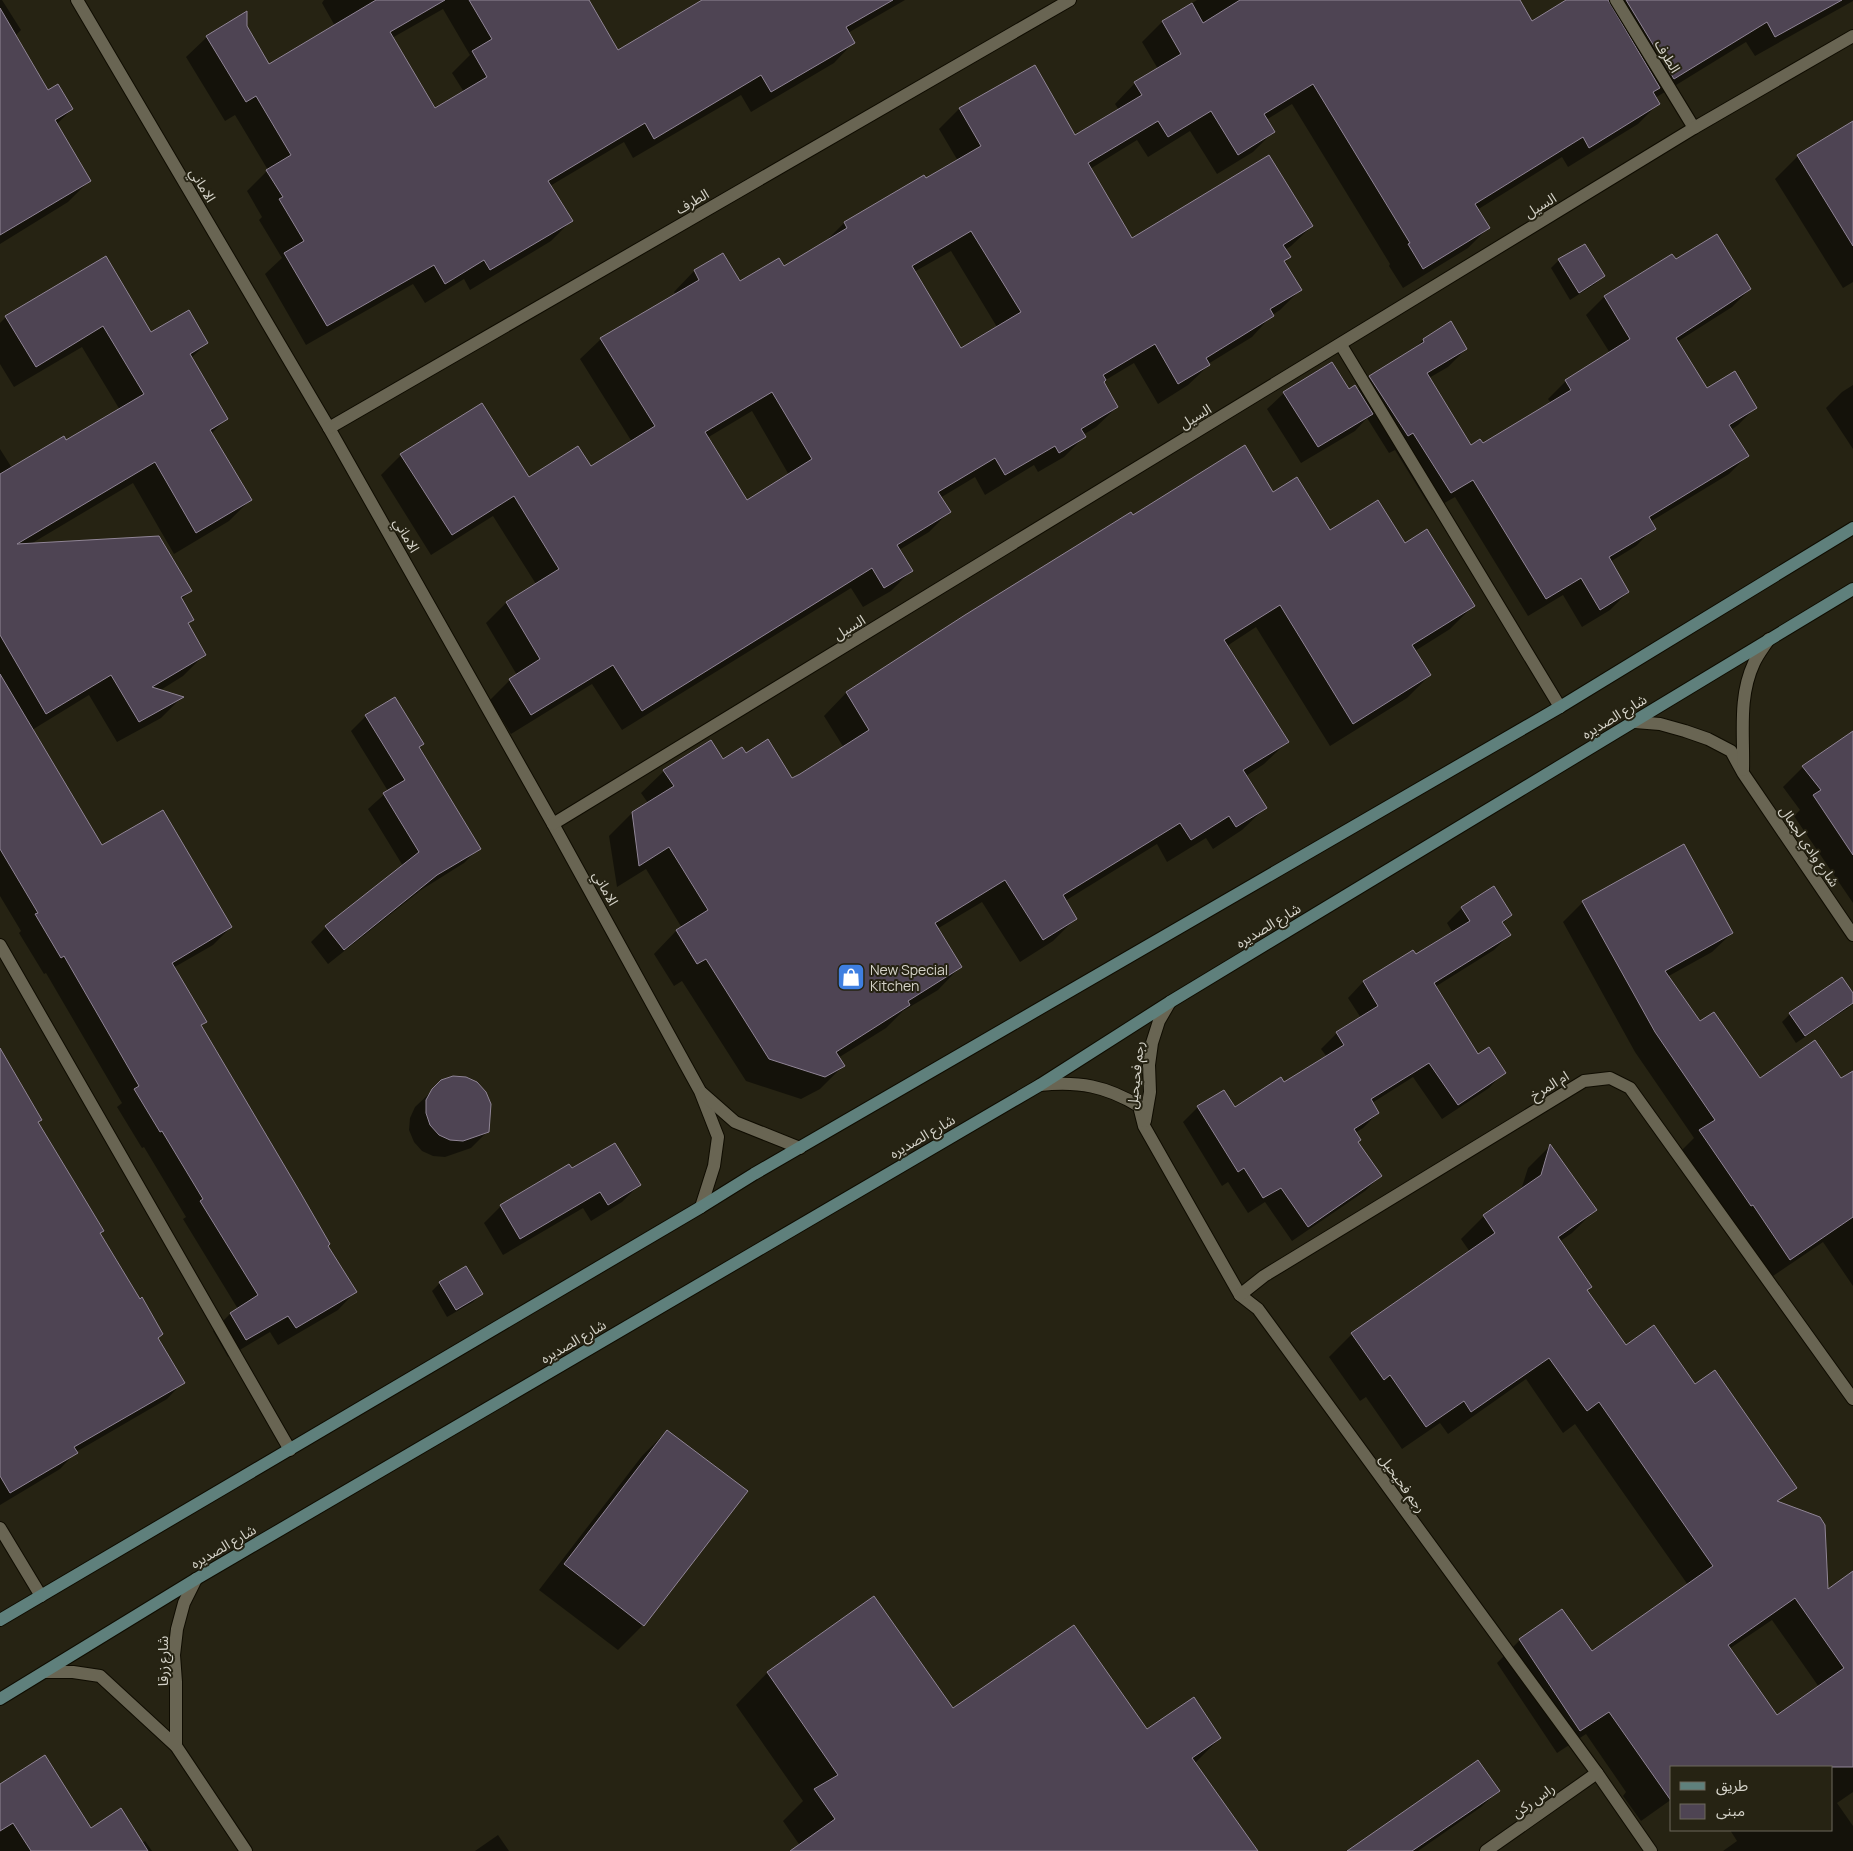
<svg xmlns="http://www.w3.org/2000/svg" width="1853" height="1851" viewBox="0 0 1853 1851" font-family="Manrope,'Noto Sans Arabic',sans-serif">
  <rect width="100%" height="100%" fill="#262313"/>
  <!-- shadow -->
  <g fill="#0007" fill-rule="evenodd">
    <path d="M0,0h2l19,30 -6,6 33,56 24,17 -16,16 33,56 -21,21 -68,42z"/>
    <path d="M324,0h263l31,52 87,-52h200l-57,33 6,9 -20,21 -83,49 -10,-17 -108,63 -9,-16 -74,44 21,35 -20,20 -81,49 -6,-11 -39,24 -12,-19 -107,61 -41,-71 17,-16 -23,-38 3,-3 -15,-26 21,-21 -33,-55 -10,6 -39,-64 21,-20 62,29 66,-40 -13,-23zM443,9l27,46 -18,18 12,19 -29,18 -43,-72z"/>
    <path d="M1197,0h321l14,23 37,-23h284v1l-98,55 -9,-14 -91,56 3,6 -20,20 -70,43 -6,-10 -85,53 11,18 -20,20 -65,40 -14,-22 1,-2 -98,-160 -26,16 7,12 -20,20 -36,22 -27,-43 -42,26 -11,-17 -47,29 42,71 180,-14 -21,20 -6,4 4,7 -5,6 16,27 -20,20 -8,5 -20,22 -44,27 1,1 -21,20 -30,19 -24,-41 -30,18 -1,1 14,25 -21,20 -13,8 1,2 -20,20 -26,15 -4,-7 -49,30 -10,-18 -35,21 9,14 -20,20 -30,18 12,21 -20,20 -28,16 -12,-19 -229,142 -30,-46 -81,50 -21,-34 20,-20 7,-5 -31,-52 20,-20 30,-19 -43,-68 -62,39 -50,-80 20,-20 127,23 62,-11 42,-25 -52,-83 21,-20 75,-44 -2,-3 20,-21 29,-16 16,28 45,-15 40,-25 20,-20 82,-43 32,-19 -19,-32 20,-20 75,-42 41,70 44,-27 -4,-6 20,-21 23,-14 -16,-27 20,-20zM951,251l46,76 -37,22 -46,-77zM752,411l37,64 -42,26 -40,-63z"/>
    <path d="M1853,122v160l-10,6 -68,-109 23,-23z"/>
    <path d="M1672,256l3,5 75,28 -18,18 -55,35 30,47 49,18 -18,18 -7,5 16,26 -18,18 -79,48 4,6 -18,18 -26,16 18,30 -18,18 -28,17 -19,-32 -35,21 -73,-119 -23,13 -37,-60 -6,3 -22,-35 -12,13 -54,32 -34,-54 17,-16 73,-3 13,-13 42,-26 11,-11 43,9 -18,18 -19,11 42,68 12,-1 68,-42 -3,-4 18,-18 44,-28 -24,-38 18,-18z"/>
    <path d="M106,258l45,76 56,9 -16,15 36,60 -16,16 39,66 -21,21 -55,33 -41,-71 -104,62 161,46 -9,9 11,19 -5,6 17,30 -21,21 -24,15 23,6 -21,21 -44,24 -28,-47 -57,35 70,117 129,80 -18,18 -40,23 33,54 -5,4 154,266 -17,18 -60,35 -8,-13 -42,25 -15,-26 17,-17 8,-5 -55,-90 3,-2 -42,-70 -2,1 -25,-41 5,-4 -76,-130 -2,1 -25,-41 2,-2 -21,-35v-447l12,19 54,-26 54,-32 -38,-63 -68,40 -14,-23v-41l6,-6z"/>
    <path d="M1559,260l44,16 -8,8 -25,16 -19,-32z"/>
    <path d="M1853,385v64l-27,-41 16,-16z"/>
    <path d="M1273,493l56,39 75,13 69,61 -23,23 -35,22 15,24 -23,23 -77,48 -74,-119 -29,19 60,96 -23,22 -18,12 19,32 -23,22 -29,19 -7,-11 -39,24 -10,-18 -92,57 11,17 -23,23 -33,21 -38,-60 -45,27 23,38 -22,23 -35,21 -17,17 -48,30 5,8 -23,23 -19,10 -55,-18 -64,-100 -8,5 -20,-32 22,-23 6,-3 -36,-59 -29,18 -8,-51 23,-23 16,-10 -7,-10 23,-22 58,-11 23,-6 46,25 53,-31 -20,-32 22,-23 120,-77 167,-99z"/>
    <path d="M395,699l28,45 -5,4 61,100 -15,15 -43,27 -93,74 -17,-22 15,-15 77,-61 -35,-57 20,-18 -37,-60 15,-15z"/>
    <path d="M1853,733v170l-59,-87 6,-6 -17,-23 20,-20z"/>
    <path d="M1683,846l49,87 -20,19 -45,25 32,46 60,56 82,1 12,-8v214l-30,-44 -53,36 -89,-127 13,-13 -59,-86 -72,-130 20,-20z"/>
    <path d="M1462,908l49,7 -9,9 7,11 -15,15 -59,37 43,69 26,16 -15,16 -47,31 -29,-42 -41,26 6,10 -15,15 -8,5 2,9 23,34 -15,15 -73,50 -27,-39 -17,11 -20,-31 -6,4 -39,-64 15,-15 36,2 50,-25 43,-27 -6,-8 16,-16 24,-15 -13,-20 15,-16 50,-30 2,4 38,-23 -6,-10z"/>
    <path d="M1853,995v8l-5,5 -52,35 -14,-21 8,-8z"/>
    <path d="M0,1053l37,69 65,109 -3,3 84,148 -16,17 -91,53 -16,17 -60,36z"/>
    <path d="M433,1090l55,41 -17,17 -26,9 -12,-1 -11,-5 -8,-9 -5,-12 1,-12 5,-11z"/>
    <path d="M1550,1146l45,64 -23,23 -13,9 27,49 39,56 130,138 72,106 26,-18v219l-16,11 16,23v25h-130l14,-10 -7,-11h102v-63h-160v32l-31,22 -18,-25 3,-4 -40,-58 -29,19 -60,-90 23,-23 42,-29 29,42 97,-68 -113,-161 -12,9 -37,-54 -78,55 -8,-11 -38,26 -36,-52 -6,4 -31,-44 23,-23 118,-82 -9,-13 23,-23 37,-26 7,-22zM1772,1620l47,67 -42,30 -48,-68z"/>
    <path d="M571,1170l68,15 -17,17 -31,19 -8,-13 -80,47 -19,-32 17,-17z"/>
    <path d="M440,1283l41,11 -8,8 -26,15 -15,-26z"/>
    <path d="M667,1431l79,60 -103,134 -25,25 -79,-60 103,-134z"/>
    <path d="M874,1597l79,113 267,28 -26,26 58,87h-455l4,-4 -18,-26 20,-20 -67,-96 31,-32z"/>
    <path d="M0,1785l90,44 52,14 3,-2 7,10h-152z"/>
    <path d="M1498,1791l-17,16 -63,44h-67z"/>
    <path d="M498,1835l11,16h-34z"/>
  </g>
  <!-- building -->
  <g fill="#4e4453" stroke="#908596" fill-rule="evenodd">
    <path d="M376,0h69l-55,32 45,76 52,-31 -15,-26 20,-12 -23,-39h120l29,50 84,-50h191l-47,27 9,16 -84,49 -10,-17 -107,64 -9,-16 -97,58 25,40 -83,49 -6,-10 -39,24 -11,-19 -107,61 -43,-73 20,-12 -25,-42 4,-2 -17,-27 25,-15 -35,-59 -10,6 -40,-66 41,-25v15l22,38z"/>
    <path d="M1240,0h280l12,21 34,-21h42l52,88 -7,4 7,12 -71,44 -6,-11 -108,67 15,24 -67,41 -15,-25 2,-1 -97,-159 -49,30 11,18 -37,23 -27,-44 -43,26 -10,-16 -70,42 44,75 137,-83 44,71 -30,19 8,12 -7,4 18,29 -32,19 4,7 -68,42 4,7 -32,19 -23,-40 -52,31 3,5 -2,2 14,25 -37,22 5,8 -27,16 -4,-7 -50,29 -10,-17 -57,34 13,20 -54,33 16,26 -29,17 -12,-20 -230,143 -29,-46 -82,50 -22,-36 31,-20 -34,-57 53,-33 -45,-73 -62,39 -52,-81 82,-51 47,74 49,-31 13,20 64,-40 -55,-88 99,-58 -5,-10 29,-17 17,28 39,-23 5,8 63,-38 -3,-6 80,-47 2,3 55,-32 -22,-38 76,-43 40,70 67,-40 -8,-13 47,-28 -19,-33 30,-18 11,20zM971,231l50,81 -60,36 -49,-82zM772,392l40,67 -65,41 -42,-68z"/>
    <path d="M1626,0h216l-67,37 -8,-15 -93,57z"/>
    <path d="M0,8l48,82 10,-6 15,25 -18,11 36,61 -91,54z"/>
    <path d="M1853,121v125l-56,-91z"/>
    <path d="M1717,234l34,55 -75,49 31,50 28,-17 22,37 -28,17 20,31 -100,61 7,12 -47,28 20,35 -29,18 -19,-32 -35,21 -73,-119 -22,13 -38,-60 -5,3 -39,-60 55,-34 -1,-3 28,-18 16,28 -40,24 44,72 9,-6 3,4 88,-53 -6,-10 65,-41 -26,-43 68,-42 4,5z"/>
    <path d="M1585,244l20,32 -26,17 -21,-34z"/>
    <path d="M106,256l45,76 38,-22 19,33 -18,11 38,65 -18,11 42,70 -56,33 -41,-71 -138,82 142,-8 33,55 -11,6 13,23 -6,3 18,32 -54,32 32,10 -45,25 -28,-47 -65,39 -46,-79v-161l64,-38 2,4 78,-46 -41,-68 -67,41 -31,-51z"/>
    <path d="M1332,362l17,27 6,-4 18,29 -55,33 -35,-55z"/>
    <path d="M1245,445l28,47 24,-15 33,53 48,-30 27,43 22,-14 48,77 -63,39 19,30 -78,49 -73,-119 -56,35 65,102 -46,28 24,38 -31,19 -7,-11 -38,24 -11,-17 -117,72 14,24 -34,21 -38,-60 -70,43 27,44 -54,34 2,4 -74,47 9,14 -20,11 -56,-18 -63,-100 -9,5 -21,-34 32,-20 -39,-63 -30,19 -7,-54 42,-26 -11,-16 48,-30 12,19 19,-12 4,6 22,-14 24,39 8,-4 69,-44 -23,-38 119,-77 166,-103 2,3z"/>
    <path d="M0,674l102,171 61,-35 69,117 -60,36 35,59 -6,3 99,167 30,52 -2,2 29,46 -61,36 -8,-12 -42,24 -16,-27 28,-18 -58,-94 3,-2 -41,-68 -2,1 -26,-43 5,-3 -75,-130 -3,2 -26,-44 3,-1 -38,-64z"/>
    <path d="M395,697l29,47 -5,3 62,102 -44,26 -93,75 -19,-24 94,-74 -36,-59 22,-13 -40,-65z"/>
    <path d="M1853,731v124l-40,-60 8,-5 -19,-24z"/>
    <path d="M1684,844l49,89 -68,38 35,50 14,-9 46,66 55,-38 26,38 12,-7v146l-63,43 -37,-55 -2,1 -52,-76 16,-10 -60,-88 -73,-131z"/>
    <path d="M1494,886l18,29 -10,7 9,13 -77,48 44,71 11,-7 17,26 -48,32 -29,-42 -58,36 8,14 -25,16 7,11 -3,2 24,34 -74,51 -27,-39 -18,10 -19,-30 -6,4 -41,-66 27,-16 11,17 46,-30 3,5 60,-37 -8,-13 42,-26 -15,-25 50,-31 3,4 54,-33 -9,-14z"/>
    <path d="M1842,977l11,16v10l-48,33 -16,-23z"/>
    <path d="M0,1048l42,72 -4,2 66,109 -4,2 40,66 2,-2 21,37 -5,4 27,45 -111,64 4,6 -68,40 -10,-17z"/>
    <path d="M453,1076l13,1 11,5 9,10 5,12 -2,28 -26,9 -13,-1 -11,-5 -9,-10 -4,-12v-13l6,-11 9,-9z"/>
    <path d="M615,1143l26,42 -33,20 -8,-13 -80,47 -20,-34 69,-41 3,4z"/>
    <path d="M1550,1144l47,66 -39,27 34,50 -5,3 39,55 28,-20 41,59 20,-14 82,118 -20,13 43,16 5,8 3,64 25,-18v196h-181v35l-63,-90 -29,19 -61,-92 43,-30 30,42 121,-85 -114,-164 -12,9 -38,-53 -78,54 -7,-11 -38,26 -36,-52 -6,5 -33,-47 144,-100 -12,-18 58,-40zM1795,1598l49,70 -67,47 -49,-70z"/>
    <path d="M466,1266l17,28 -27,16 -17,-28z"/>
    <path d="M667,1430l81,61 -104,135 -80,-62z"/>
    <path d="M874,1596l79,112 121,-83 73,104 47,-32 27,41 -29,20 66,93h-468l45,-32 -21,-30 24,-14 -71,-103z"/>
    <path d="M45,1755l46,73 30,-20 27,43h-117l-18,-28 -13,8v-47z"/>
    <path d="M1478,1760l22,31 -88,60h-65z"/>
  </g>
  <g fill="none" stroke-linecap="round" stroke-linejoin="round">
    <!-- street casing -->
    <g stroke="#0f0c01" stroke-width="14">
      <g id="street">
        <path d="M77,0l252,428 224,396 147,267 18,46 -4,29 -13,41"/>
        <path d="M1616,0l78,128"/>
        <path d="M1341,345l219,362"/>
        <path d="M329,428l741,-428"/>
        <path d="M1635,722l25,2 25,7 23,8 23,12 12,22 110,162"/>
        <path d="M1743,770c1,-36 -5,-73 11,-107 4,-9 10,-16 15,-24"/>
        <path d="M553,824l1141,-696 159,-92"/>
        <path d="M0,945l290,505"/>
        <path d="M1040,1085c39,-4 66,1 99,21l5,20 96,169 18,14 339,464 54,78"/>
        <path d="M702,1093l33,29 65,26"/>
        <path d="M1145,1121l5,-29 -1,-27 3,-22 7,-22 11,-19"/>
        <path d="M1240,1295l24,-19 320,-195 26,-3 20,10 223,311"/>
        <path d="M0,1528l41,68"/>
        <path d="M45,1672h28l27,4 76,70 70,105"/>
        <path d="M176,1746v-64l-2,-27 3,-26 7,-26 12,-24"/>
        <path d="M1486,1851l111,-78"/>
      </g>
    </g>
    <!-- secondary casing -->
    <g stroke="#0f0c01" stroke-width="14">
      <g id="secondary">
        <path d="M0,1620l701,-413 53,-33 806,-467 293,-179"/>
        <path d="M0,1699l196,-120 844,-494 130,-83 683,-413"/>
      </g>
    </g>
    <!-- street -->
    <use href="#street" stroke="#696553" stroke-width="12"/>
    <!-- secondary -->
    <use href="#secondary" stroke="#5f807c" stroke-width="12"/>
  </g>
  <!-- icons -->
  <defs>
    <g id="shop-square" transform="scale(1.4375)"><rect x="-9" y="-9" width="18" height="18" rx="4" fill="#3f7fe0" stroke="#262313"/><path d="M-5-2.5h2.3a2.7 3.5 0 0 1 5.4 0H5L5.5 6h-11ZM-1.5-2.5h3a1.5 2.3 0 0 0-3 0Z" fill="#fff"/></g>
  </defs>
  <g fill-rule="evenodd">
    <use href="#shop-square" x="851" y="977"/>
  </g>
  <g text-anchor="middle" dominant-baseline="central" stroke-width="4" stroke-linejoin="round" paint-order="stroke">
    <!-- street labels -->
    <g font-size="14" fill="#d5d3c9" stroke="#262313">
      <text transform="translate(1668 56) rotate(59)">الطرف</text>
      <text transform="translate(203 185) rotate(59)">الاماني</text>
      <text transform="translate(692 201) rotate(-30)">الطرف</text>
      <text transform="translate(1540 205) rotate(-31)">السيل</text>
      <text transform="translate(1195 416) rotate(-31)">السيل</text>
      <text transform="translate(407 535) rotate(60)">الاماني</text>
      <text transform="translate(849 627) rotate(-31)">السيل</text>
      <text transform="translate(1614 716) rotate(-31)">شارع الصديره</text>
      <text transform="translate(1810 846) rotate(56)">شارع وادي لجمال</text>
      <text transform="translate(606 888) rotate(61)">الاماني</text>
      <text transform="translate(1268 925) rotate(-31)">شارع الصديره</text>
      <text transform="translate(1135 1075) rotate(-84)">رجم فحيحيل</text>
      <text transform="translate(1549 1085) rotate(-31)">ام المرخ</text>
      <text transform="translate(922 1136) rotate(-30)">شارع الصديره</text>
      <text transform="translate(573 1341) rotate(-30)">شارع الصديره</text>
      <text transform="translate(1403 1483) rotate(54)">رجم فحيحيل</text>
      <text transform="translate(223 1546) rotate(-30)">شارع الصديره</text>
      <text transform="translate(162 1661) rotate(-90)">شارع زرقا</text>
      <text transform="translate(1533 1800) rotate(-35)">راس ركن</text>
    </g>
    <!-- poi labels -->
    <g font-size="14" fill="#d5d3c9" stroke="#262313" text-anchor="start">
      <text x="870" y="969">New Special<tspan x="870" dy="16">Kitchen</tspan></text>
    </g>
  </g>
  <!-- legend -->
  <rect x="1670" y="1766" width="162" height="65" fill="#262313" stroke="#6c695c"/>
  <rect x="1680" y="1782" width="25" height="8" fill="#5f807c" stroke="#6c695c"/>
  <text x="1716" y="1791" font-size="15" fill="#d5d3c9">طريق</text>
  <rect x="1680" y="1804" width="25" height="15" fill="#4e4453" stroke="#6c695c"/>
  <text x="1716" y="1816" font-size="15" fill="#d5d3c9">مبنى</text>
</svg>
